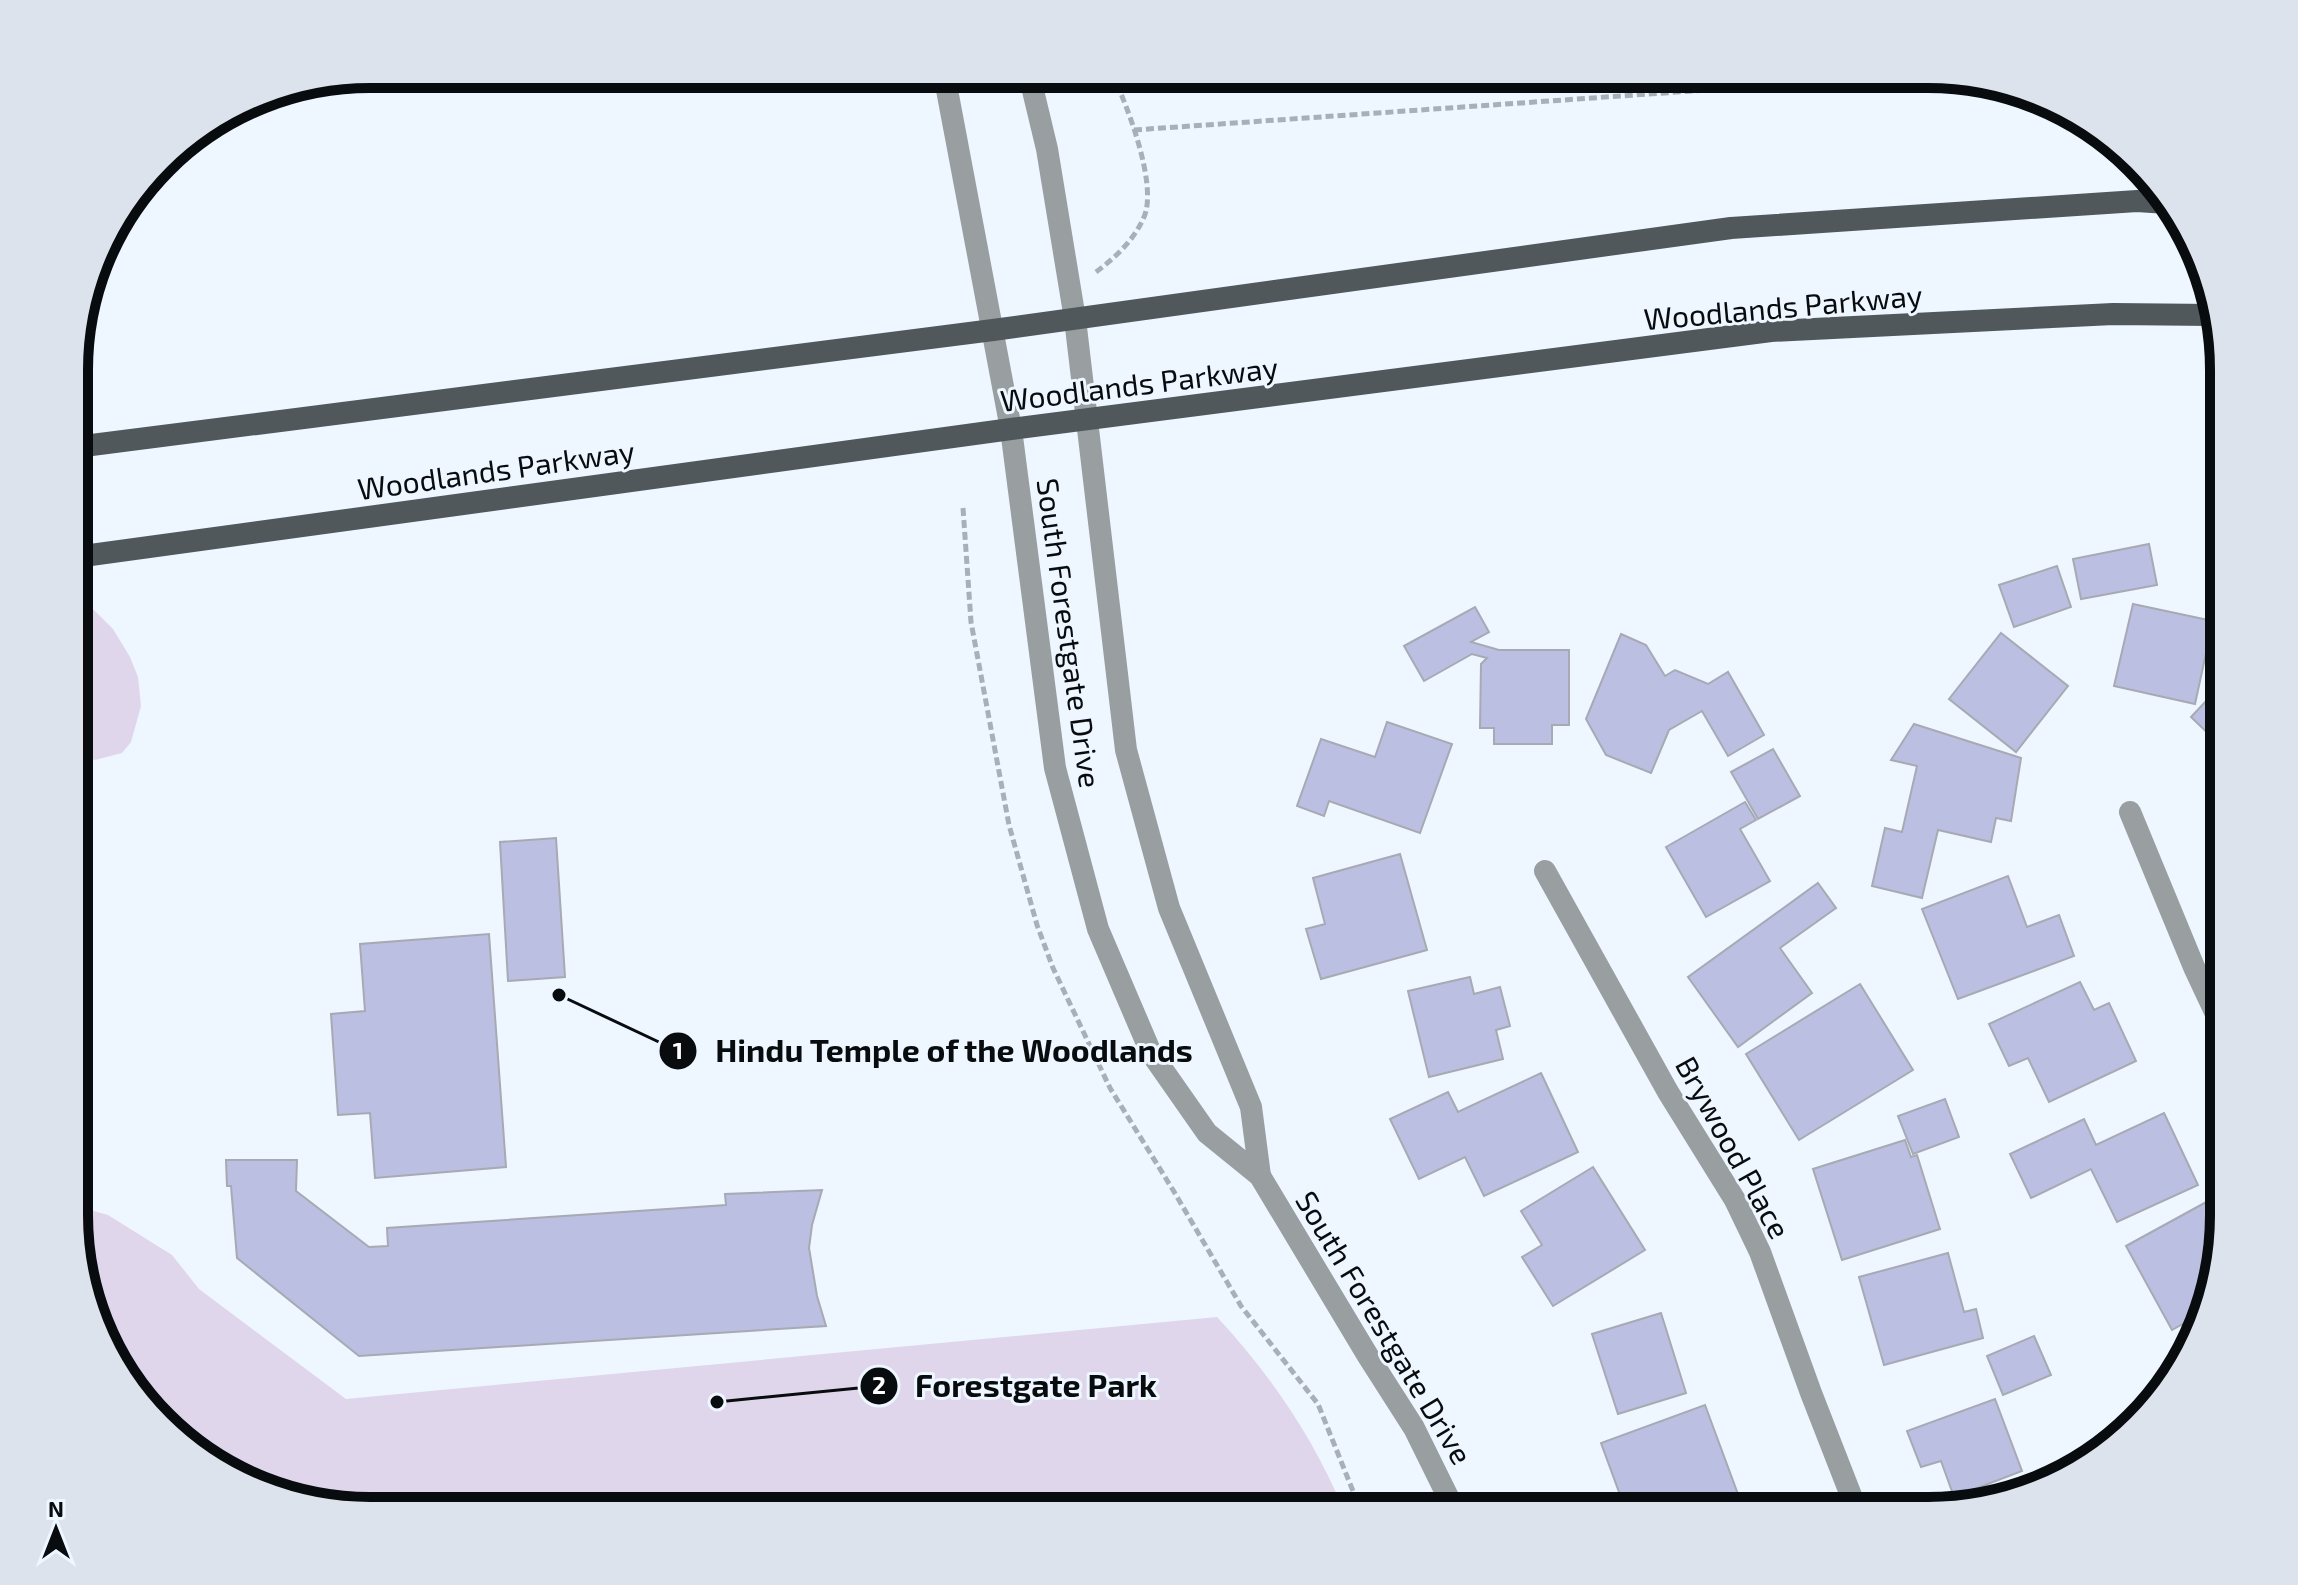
<svg xmlns="http://www.w3.org/2000/svg" width="2298" height="1585" viewBox="0 0 2298 1585" font-family="'Exo 2',sans-serif">
  <rect width="100%" height="100%" fill="#eef6ff"/>
  <!-- green -->
  <g fill="#e0d6ec">
    <path d="M76,607l18,3 19,19 17,28 8,20 3,29 -10,36 -9,11 -27,7 -11,-3 -8,-8z"/>
    <path d="M76,1206l32,9 64,40 27,34 147,110 871,-82c53,57 97,121 127,194l-993,-1 -77,-15 -84,-45 -76,-87 -38,-110z"/>
  </g>
  <!-- building -->
  <g fill="#bbc0e2" stroke="#a7a9b3" stroke-width="2">
    <path d="M2149,544l8,41 -76,14 -8,-40z"/>
    <path d="M2057,566l14,41 -57,20 -15,-42z"/>
    <path d="M2133,604l80,17 -18,83 -81,-18z"/>
    <path d="M1475,607l14,25 -18,10 28,8h70v75h-17v19h-58v-16h-14l1,-64 6,-6 -15,-4 -48,27 -20,-35z"/>
    <path d="M2001,633l67,53 -52,66 -67,-53z"/>
    <path d="M1621,634l25,11 19,31 10,-6 33,14 20,-12 36,63 -36,21 -26,-45 -33,19 -18,43 -45,-18 -20,-36z"/>
    <path d="M2223,683v65l-32,-31z"/>
    <path d="M1387,722l65,22 -32,89 -91,-32 -5,15 -27,-10 24,-67 54,18z"/>
    <path d="M1914,724l107,34 -10,63 -15,-3 -5,24 -53,-12 -16,68 -50,-12 13,-58 17,4 15,-66 -26,-6z"/>
    <path d="M1773,749l27,47 -42,23 -27,-47z"/>
    <path d="M1745,802l11,18 -16,9 30,52 -64,36 -40,-70z"/>
    <path d="M556,838l9,139 -57,4 -8,-139z"/>
    <path d="M1400,854l27,96 -106,29 -15,-50 19,-5 -12,-46z"/>
    <path d="M2008,876l19,51 32,-12 15,41 -116,43 -36,-90z"/>
    <path d="M1818,883l18,25 -56,40 32,45 -74,54 -50,-70z"/>
    <path d="M489,934l17,233 -131,11 -5,-65 -32,2 -7,-101 34,-3 -5,-67z"/>
    <path d="M1470,977l4,17 26,-7 10,39 -14,4 7,29 -74,18 -21,-86z"/>
    <path d="M2080,982l14,28 15,-7 27,58 -87,41 -21,-44 -19,8 -20,-42z"/>
    <path d="M1860,984l53,86 -114,70 -53,-86z"/>
    <path d="M1541,1073l37,79 -94,44 -19,-39 -46,22 -29,-60 58,-27 10,20z"/>
    <path d="M1945,1099l14,38 -46,17 -15,-38z"/>
    <path d="M2164,1113l34,72 -81,37 -26,-53 -60,29 -21,-44 74,-35 12,26z"/>
    <path d="M1905,1140l6,17 6,-2 23,74 -98,31 -29,-91z"/>
    <path d="M226,1160h71l-1,31 73,56 19,-1 -1,-18 339,-23 -1,-11 97,-4 -10,35 -3,23 8,48 9,30 -467,30 -122,-98 -6,-72h-4z"/>
    <path d="M1593,1167l52,83 -92,56 -31,-49 20,-12 -21,-34z"/>
    <path d="M2210,1200l13,26v8l-15,76 -36,20 -46,-84z"/>
    <path d="M1948,1253l16,59 12,-3 7,29 -99,27 -25,-88z"/>
    <path d="M1661,1313l25,80 -68,21 -26,-80z"/>
    <path d="M2034,1336l17,39 -48,20 -16,-39z"/>
    <path d="M1995,1399l27,72 -68,26 -13,-36 -20,6 -14,-36z"/>
    <path d="M1705,1405l34,92 -39,14h-53l-3,-6 -18,6 -25,-68z"/>
  </g>
  <g fill="none" stroke-linecap="round" stroke-linejoin="round">
    <!-- path -->
    <g stroke="#a9afb6" stroke-width="5" stroke-dasharray="8 4" stroke-linecap="butt">
      <path d="M1134,130l787,-55"/>
      <path d="M1096,272c20,-15 38,-32 48,-55 14,-32 -17,-113 -32,-143"/>
      <path d="M963,508l8,114 38,203 28,100 16,43 57,120 63,102 68,116 77,98 43,107"/>
    </g>
    <!-- minor -->
    <g stroke="#999ea0" stroke-width="22">
      <path d="M2130,812l64,155 29,62"/>
      <path d="M1545,871l123,221 67,108 25,52 51,141 41,105 7,13"/>
    </g>
    <!-- tertiary -->
    <g stroke="#999ea0" stroke-width="22">
      <path d="M944,74l67,355 44,339 43,161 53,124 56,80 53,43 108,180 46,72 41,83"/>
      <path d="M1029,74l18,75 28,170 51,431 43,158 82,199 9,69"/>
    </g>
    <!-- primary -->
    <g stroke="#50585c" stroke-width="22">
      <path d="M76,447l917,-117 738,-102 406,-27 30,2"/>
      <path d="M76,557l935,-128 760,-98 342,-17 100,1"/>
    </g>
  </g>
  <g text-anchor="middle" dominant-baseline="central" stroke-width="6" stroke-linejoin="round" paint-order="stroke">
    <!-- street labels -->
    <g font-size="30" fill="#090c0f" stroke="#eef6ff">
      <text transform="translate(1783 306) rotate(-5)">Woodlands Parkway</text>
      <text transform="translate(1139 383) rotate(-7)">Woodlands Parkway</text>
      <text transform="translate(496 469) rotate(-8)">Woodlands Parkway</text>
      <text transform="translate(1070 633) rotate(82)">South Forestgate Drive</text>
      <text transform="translate(1734 1147) rotate(61)">Brywood Place</text>
      <text transform="translate(1385 1327) rotate(59)">South Forestgate Drive</text>
    </g>
  </g>
  <!-- crop -->
  <path d="M0 0H2298V1585H0ZM370 88H1928A282 282 0 0 1 2210 370V1215A282 282 0 0 1 1928 1497H370A282 282 0 0 1 88 1215V370A282 282 0 0 1 370 88Z" fill="#dce3ec" fill-rule="evenodd"/>
  <path fill="none" stroke="#090c0f" stroke-width="10" d="M370 88H1928A282 282 0 0 1 2210 370V1215A282 282 0 0 1 1928 1497H370A282 282 0 0 1 88 1215V370A282 282 0 0 1 370 88Z"/>
  <!-- callouts -->
  <path fill="none" stroke="#090c0f" stroke-width="3" d="M559 995L678 1051M717 1402L879 1386"/>
  <g fill="#090c0f" stroke="#eef6ff" stroke-width="3">
    <circle cx="559" cy="995" r="8"/>
    <circle cx="717" cy="1402" r="8"/>
    <circle cx="678" cy="1051" r="20"/>
    <circle cx="879" cy="1386" r="20"/>
  </g>
  <g font-size="24" text-anchor="middle" font-weight="bold" fill="#fff">
    <text x="678" y="1059">1</text>
    <text x="879" y="1394">2</text>
  </g>
  <g font-size="32" text-anchor="middle" font-weight="bold" fill="#090c0f" stroke="#eef6ff" stroke-width="6" stroke-linejoin="round" paint-order="stroke">
    <text x="954" y="1062">Hindu Temple of the Woodlands</text>
    <text x="1036" y="1397">Forestgate Park</text>
  </g>
  <!-- north arrow -->
  <g transform="translate(56 1529)" stroke="#eef6ff" stroke-width="6" paint-order="stroke">
  <path d="M0-6L14 30L0 20L-14 30Z" fill="#090c0f"/>
  <text y="-12" font-size="22" font-weight="bold" text-anchor="middle" fill="#090c0f">N</text>
  </g>
</svg>
